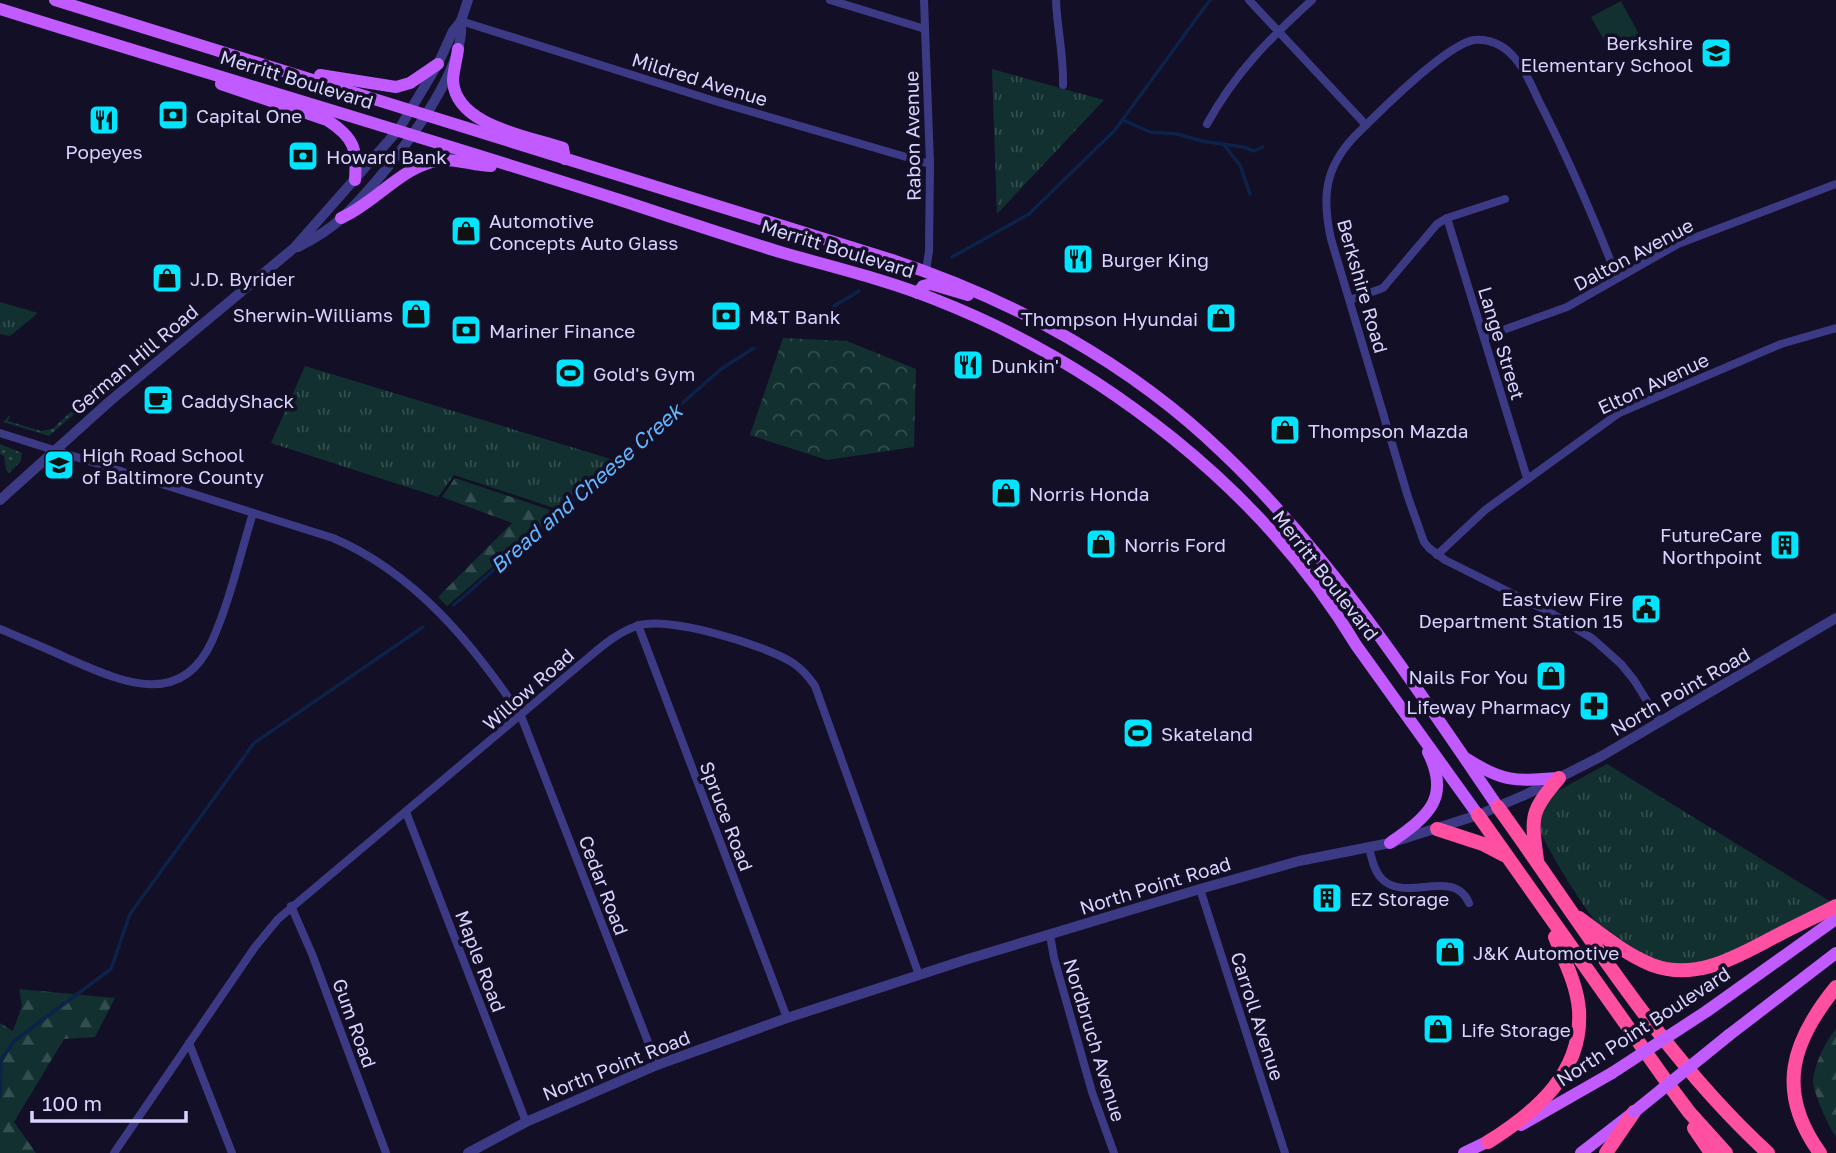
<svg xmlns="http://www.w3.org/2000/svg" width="1836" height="1153" viewBox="0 0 1836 1153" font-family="'Golos Text',sans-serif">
  <defs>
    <pattern id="grass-tufts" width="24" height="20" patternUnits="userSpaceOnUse" patternTransform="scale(1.75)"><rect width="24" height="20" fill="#12302f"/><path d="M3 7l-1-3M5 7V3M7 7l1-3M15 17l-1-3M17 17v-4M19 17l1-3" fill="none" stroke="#344d4e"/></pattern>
    <pattern id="forest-firs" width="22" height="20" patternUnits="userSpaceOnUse" patternTransform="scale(1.75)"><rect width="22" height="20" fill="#12302f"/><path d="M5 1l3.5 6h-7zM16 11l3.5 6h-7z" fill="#344d4e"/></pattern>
    <pattern id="park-crowns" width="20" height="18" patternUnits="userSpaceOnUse" patternTransform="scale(1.75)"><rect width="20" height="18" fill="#12302f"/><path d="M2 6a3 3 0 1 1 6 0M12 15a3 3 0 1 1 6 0" fill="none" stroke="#344d4e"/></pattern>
    <pattern id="garden-dots" width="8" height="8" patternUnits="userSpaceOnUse" patternTransform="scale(1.75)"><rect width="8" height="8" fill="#12302f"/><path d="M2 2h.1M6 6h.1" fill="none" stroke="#344d4e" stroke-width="1.8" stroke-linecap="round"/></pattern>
  </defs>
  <rect width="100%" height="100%" fill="#130f26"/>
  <!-- grass -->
  <g fill="url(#grass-tufts)">
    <path d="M992,69l112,31 -107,114z"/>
    <path d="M0,302l38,11 -28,23 -10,-2z"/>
    <path d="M305,366l309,94 -57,49 -103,-34 -16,22 -167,-54z"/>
    <path d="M1607,764l221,136 2,1c-40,21 -87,53 -131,63 -26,6 -64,-9 -86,-24 -19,-12 -68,-94 -76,-116l15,-30z"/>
  </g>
  <!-- forest -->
  <g fill="url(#forest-firs)">
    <path d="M455,478l101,34 -109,94 -9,-9 74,-74 -70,-26z"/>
    <path d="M19,989l96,9 -20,39 -31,2 -50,83 22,31h-36v-130l13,8 9,-25z"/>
    <path d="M1836,1029v108c-7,-9 -24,-47 -23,-57 2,-17 12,-38 23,-51z"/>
  </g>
  <!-- park -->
  <path fill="url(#park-crowns)" d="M783,338l64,3 69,28 -2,78 -87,13 -77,-25z"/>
  <!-- garden -->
  <g fill="url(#garden-dots)">
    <path d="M89,385l13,5 -53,46 -46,-14 7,-7 -2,6 33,10 11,-2 41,-37z"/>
    <path d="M0,444l22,9 -1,8 -12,12 -3,-3 -2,-14 -4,-2z"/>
  </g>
  <!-- pitch -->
  <path fill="#12302f" d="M1621,1l20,37 -29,16 -21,-37z"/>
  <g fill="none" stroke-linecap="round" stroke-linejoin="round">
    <!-- stream -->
    <g stroke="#0c2248" stroke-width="3.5">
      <path d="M1123,120l27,12 27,2 25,7 41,6 11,4 9,-4"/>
      <path d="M1223,144l17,21 10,29"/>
      <path d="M952,257l77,-43 86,-84 95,-130"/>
      <path d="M834,306l25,-15"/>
      <path d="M454,605l267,-236 33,-21"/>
      <path d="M0,1097l1,-37 13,-19 97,-72 19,-55 124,-171 169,-116"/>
    </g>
    <!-- minor -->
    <g stroke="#3d3a85" stroke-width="8">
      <path d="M830,0l95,29"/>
      <path d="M924,0l6,164 -1,87 -3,20"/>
      <path d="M1056,0c1,29 8,56 7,85"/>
      <path d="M1249,0l117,125"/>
      <path d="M461,21l257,81 212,62"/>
      <path d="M1207,124c28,-51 62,-85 105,-124"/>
      <path d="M1447,218l80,260"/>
      <path d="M1617,277c-22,-56 -46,-112 -73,-166 -10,-18 -17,-41 -32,-56 -9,-10 -24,-17 -38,-15 -29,5 -97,74 -120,97 -30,32 -32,61 -23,102l77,258 16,45 5,6 16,12 106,53 42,26 28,25 13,16 26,42"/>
      <path d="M1350,300l33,-12 54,-64 10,-6 58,-19"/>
      <path d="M1484,337l83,-30 111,-63 158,-60"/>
      <path d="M0,433l333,105c82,35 140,106 188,178l136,349"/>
      <path d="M1437,555l48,-45 134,-97 162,-69 55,-16"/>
      <path d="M638,625l149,393"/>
      <path d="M0,629c23,10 46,19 69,30 51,22 112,51 143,-18 18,-40 28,-86 41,-128"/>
      <path d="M406,812l120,310"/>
      <path d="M1369,848c3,11 5,23 13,31 23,24 72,-12 87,24"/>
      <path d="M1200,889l85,264"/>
      <path d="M291,906l21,48 74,199"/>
      <path d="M1050,935l4,23 38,134 22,61"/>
      <path d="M189,1043l43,110"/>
      <path d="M114,1153l141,-206 23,-28 305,-257c17,-14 33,-29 54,-36 30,-11 128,19 156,37 9,6 16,14 22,23l104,289"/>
    </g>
    <!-- tertiary -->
    <g stroke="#3d3a85" stroke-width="10">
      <path d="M298,247c16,-8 32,-18 45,-30 39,-38 124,-141 118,-196"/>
      <path d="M0,500l110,-99 184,-153 105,-119 39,-65 15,-33 8,-10 7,-21"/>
      <path d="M468,1153l58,-31 131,-57 130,-47 181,-59 232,-70 99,-28 91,-18 88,-28 49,-21 73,-37 236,-139"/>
    </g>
    <!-- primary -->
    <g stroke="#c25bff" stroke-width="12">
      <path d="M55,0l837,260c122,40 239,104 331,193 106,100 193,234 275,354"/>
      <path d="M0,9c208,65 418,126 626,193 51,17 102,34 154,50 52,15 104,27 154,47 167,65 329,191 422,346l122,170"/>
      <path d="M458,49c-1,10 -5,22 -5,32 3,45 75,55 110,67l2,11"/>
      <path d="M320,75l76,12 14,-4 28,-19"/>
      <path d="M222,80l-1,4 106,36c28,18 30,29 28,60"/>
      <path d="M341,218c35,-15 62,-54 101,-58 16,-1 33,6 49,6"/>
      <path d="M918,293l5,-7 8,-2 37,11"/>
      <path d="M1467,759c37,24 50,22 92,19"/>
      <path d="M1390,843c36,-26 62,-43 38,-91"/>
      <path d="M1707,1011l129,-92"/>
      <path d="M1729,1035l107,-82"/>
      <path d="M1521,1125l91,-52"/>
      <path d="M1464,1153l31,-15"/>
      <path d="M1581,1153l49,-38"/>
    </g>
    <!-- motorway -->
    <g stroke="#ff4fa3" stroke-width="14">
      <path d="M1498,807c86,119 161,246 270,346"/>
      <path d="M1478,815l191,270 20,27 37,41"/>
      <path d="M1437,829l46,15 21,11"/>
      <path d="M1537,860c-6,-44 -7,-48 22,-82"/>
      <path d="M1579,918c23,17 46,36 73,47 46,17 87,-10 126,-30 19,-10 39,-19 58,-29"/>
      <path d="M1694,1128l17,25"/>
      <path d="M1488,1142c48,-30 95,-69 91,-132 -2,-26 -15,-50 -24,-73"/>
      <path d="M1606,1153l28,-41"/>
      <path d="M1820,1153c-45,-62 -28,-112 16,-166"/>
    </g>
    <!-- primary-bridge -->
    <g stroke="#c25bff" stroke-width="12">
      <path d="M1612,1073l95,-62"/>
      <path d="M1634,1112l95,-77"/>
    </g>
  </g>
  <!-- icons -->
  <defs>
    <g id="school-square" transform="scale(1.575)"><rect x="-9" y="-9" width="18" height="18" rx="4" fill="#00e5ff" stroke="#130f26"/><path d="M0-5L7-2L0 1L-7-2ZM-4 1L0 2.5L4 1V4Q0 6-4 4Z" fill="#111"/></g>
    <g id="bank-square" transform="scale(1.575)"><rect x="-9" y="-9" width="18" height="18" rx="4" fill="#00e5ff" stroke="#130f26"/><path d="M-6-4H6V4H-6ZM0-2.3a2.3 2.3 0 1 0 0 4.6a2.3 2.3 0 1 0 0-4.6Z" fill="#111"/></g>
    <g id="restaurant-square" transform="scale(1.575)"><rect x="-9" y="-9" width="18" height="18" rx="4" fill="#00e5ff" stroke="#130f26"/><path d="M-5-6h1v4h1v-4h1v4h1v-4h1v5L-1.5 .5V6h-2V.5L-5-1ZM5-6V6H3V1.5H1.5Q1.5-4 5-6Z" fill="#111"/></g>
    <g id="shop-square" transform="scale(1.575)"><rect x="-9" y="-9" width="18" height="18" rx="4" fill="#00e5ff" stroke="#130f26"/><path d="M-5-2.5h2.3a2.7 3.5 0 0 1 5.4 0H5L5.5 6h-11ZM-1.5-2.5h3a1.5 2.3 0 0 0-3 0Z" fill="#111"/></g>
    <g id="stadium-square" transform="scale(1.575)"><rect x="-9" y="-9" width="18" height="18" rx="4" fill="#00e5ff" stroke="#130f26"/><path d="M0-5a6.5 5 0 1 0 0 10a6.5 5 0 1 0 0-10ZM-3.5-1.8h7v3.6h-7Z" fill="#111"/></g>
    <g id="cafe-square" transform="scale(1.575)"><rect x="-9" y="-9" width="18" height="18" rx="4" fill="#00e5ff" stroke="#130f26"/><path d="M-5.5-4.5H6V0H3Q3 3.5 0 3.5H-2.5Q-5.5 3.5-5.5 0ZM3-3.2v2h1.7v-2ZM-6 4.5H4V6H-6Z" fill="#111"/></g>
    <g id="building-square" transform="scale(1.575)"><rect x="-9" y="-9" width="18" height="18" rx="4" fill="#00e5ff" stroke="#130f26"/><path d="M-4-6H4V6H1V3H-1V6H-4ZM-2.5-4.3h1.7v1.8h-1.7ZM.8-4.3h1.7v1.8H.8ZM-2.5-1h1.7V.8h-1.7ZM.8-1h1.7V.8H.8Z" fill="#111"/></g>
    <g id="civic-square" transform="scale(1.575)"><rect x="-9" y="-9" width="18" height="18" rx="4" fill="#00e5ff" stroke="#130f26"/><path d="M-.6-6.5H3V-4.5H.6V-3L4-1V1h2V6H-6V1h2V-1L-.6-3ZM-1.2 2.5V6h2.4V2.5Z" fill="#111"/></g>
    <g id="pharmacy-square" transform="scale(1.575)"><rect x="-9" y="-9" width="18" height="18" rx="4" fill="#00e5ff" stroke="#130f26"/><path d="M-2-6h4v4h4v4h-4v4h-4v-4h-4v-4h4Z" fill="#111"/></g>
  </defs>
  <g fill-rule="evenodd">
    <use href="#school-square" x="1716" y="53"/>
    <use href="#bank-square" x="173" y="115"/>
    <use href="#restaurant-square" x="104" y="120"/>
    <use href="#bank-square" x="303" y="156"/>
    <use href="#shop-square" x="466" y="231"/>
    <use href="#restaurant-square" x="1078" y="259"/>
    <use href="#shop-square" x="167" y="278"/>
    <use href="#shop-square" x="416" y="314"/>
    <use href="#bank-square" x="726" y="316"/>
    <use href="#shop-square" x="1221" y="318"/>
    <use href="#bank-square" x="466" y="330"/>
    <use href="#restaurant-square" x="968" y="365"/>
    <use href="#stadium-square" x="570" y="373"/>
    <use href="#cafe-square" x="158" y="400"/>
    <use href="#shop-square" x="1285" y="430"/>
    <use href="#school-square" x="59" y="465"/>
    <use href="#shop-square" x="1006" y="493"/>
    <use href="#shop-square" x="1101" y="544"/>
    <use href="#building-square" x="1785" y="545"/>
    <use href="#civic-square" x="1646" y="609"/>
    <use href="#shop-square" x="1551" y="676"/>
    <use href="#pharmacy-square" x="1594" y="706"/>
    <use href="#stadium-square" x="1138" y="733"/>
    <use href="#building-square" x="1327" y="898"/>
    <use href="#shop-square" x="1450" y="952"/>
    <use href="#shop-square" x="1438" y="1029"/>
  </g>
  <g text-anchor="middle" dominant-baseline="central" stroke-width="7" stroke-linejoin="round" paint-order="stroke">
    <!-- poi labels -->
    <g font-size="19" fill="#d9d4ff" stroke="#130f26" text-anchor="start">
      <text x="1693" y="42" text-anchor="end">Berkshire<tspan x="1693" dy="22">Elementary School</tspan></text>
      <text x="196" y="115">Capital One</text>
      <text x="104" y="151" text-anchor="middle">Popeyes</text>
      <text x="326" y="156">Howard Bank</text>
      <text x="489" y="220">Automotive<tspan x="489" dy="22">Concepts Auto Glass</tspan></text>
      <text x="1101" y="259">Burger King</text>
      <text x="190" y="278">J.D. Byrider</text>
      <text x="393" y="314" text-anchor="end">Sherwin-Williams</text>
      <text x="749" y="316">M&amp;T Bank</text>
      <text x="1198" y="318" text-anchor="end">Thompson Hyundai</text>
      <text x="489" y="330">Mariner Finance</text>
      <text x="991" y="365">Dunkin'</text>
      <text x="593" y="373">Gold's Gym</text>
      <text x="181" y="400">CaddyShack</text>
      <text x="1308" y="430">Thompson Mazda</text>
      <text x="82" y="454">High Road School<tspan x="82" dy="22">of Baltimore County</tspan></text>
      <text x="1029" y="493">Norris Honda</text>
      <text x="1762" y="534" text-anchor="end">FutureCare<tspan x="1762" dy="22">Northpoint</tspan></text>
      <text x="1124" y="544">Norris Ford</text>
      <text x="1623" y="598" text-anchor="end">Eastview Fire<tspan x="1623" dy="22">Department Station 15</tspan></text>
      <text x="1528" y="676" text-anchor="end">Nails For You</text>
      <text x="1571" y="706" text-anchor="end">Lifeway Pharmacy</text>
      <text x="1161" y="733">Skateland</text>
      <text x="1350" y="898">EZ Storage</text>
      <text x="1473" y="952">J&amp;K Automotive</text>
      <text x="1461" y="1029">Life Storage</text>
    </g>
    <!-- street labels -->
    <g font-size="19" fill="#d9d4ff" stroke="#130f26">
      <text transform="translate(297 79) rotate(17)">Merritt Boulevard</text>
      <text transform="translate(700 79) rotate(17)">Mildred Avenue</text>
      <text transform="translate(912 136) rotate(-91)">Rabon Avenue</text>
      <text transform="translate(838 248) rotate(17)">Merritt Boulevard</text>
      <text transform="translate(1633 254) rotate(-28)">Dalton Avenue</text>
      <text transform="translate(1363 286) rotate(74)">Berkshire Road</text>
      <text transform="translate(1502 343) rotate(73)">Lange Street</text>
      <text transform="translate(134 359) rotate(-40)">German Hill Road</text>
      <text transform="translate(1653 383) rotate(-25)">Elton Avenue</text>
      <text transform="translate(1326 575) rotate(52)">Merritt Boulevard</text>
      <text transform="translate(528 689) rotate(-41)">Willow Road</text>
      <text transform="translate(1680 691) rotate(-30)">North Point Road</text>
      <text transform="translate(727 816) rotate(69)">Spruce Road</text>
      <text transform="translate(604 885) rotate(69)">Cedar Road</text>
      <text transform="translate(1155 885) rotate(-17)">North Point Road</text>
      <text transform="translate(481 961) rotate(69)">Maple Road</text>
      <text transform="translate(1258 1016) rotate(72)">Carroll Avenue</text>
      <text transform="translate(355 1023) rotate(70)">Gum Road</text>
      <text transform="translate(1643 1026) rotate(-33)">North Point Boulevard</text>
      <text transform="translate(1095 1040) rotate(73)">Nordbruch Avenue</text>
      <text transform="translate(616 1065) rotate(-22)">North Point Road</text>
    </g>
    <!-- water labels -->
    <g font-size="21" font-style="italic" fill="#62b6ff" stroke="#130f26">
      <text transform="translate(586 488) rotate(-41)">Bread and Cheese Creek</text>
    </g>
  </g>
  <!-- scale -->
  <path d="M32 1111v10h154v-10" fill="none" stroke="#d9d4ff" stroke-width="3.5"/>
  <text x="42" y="1111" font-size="21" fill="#d9d4ff" stroke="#130f26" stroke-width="5" paint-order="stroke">100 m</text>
</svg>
